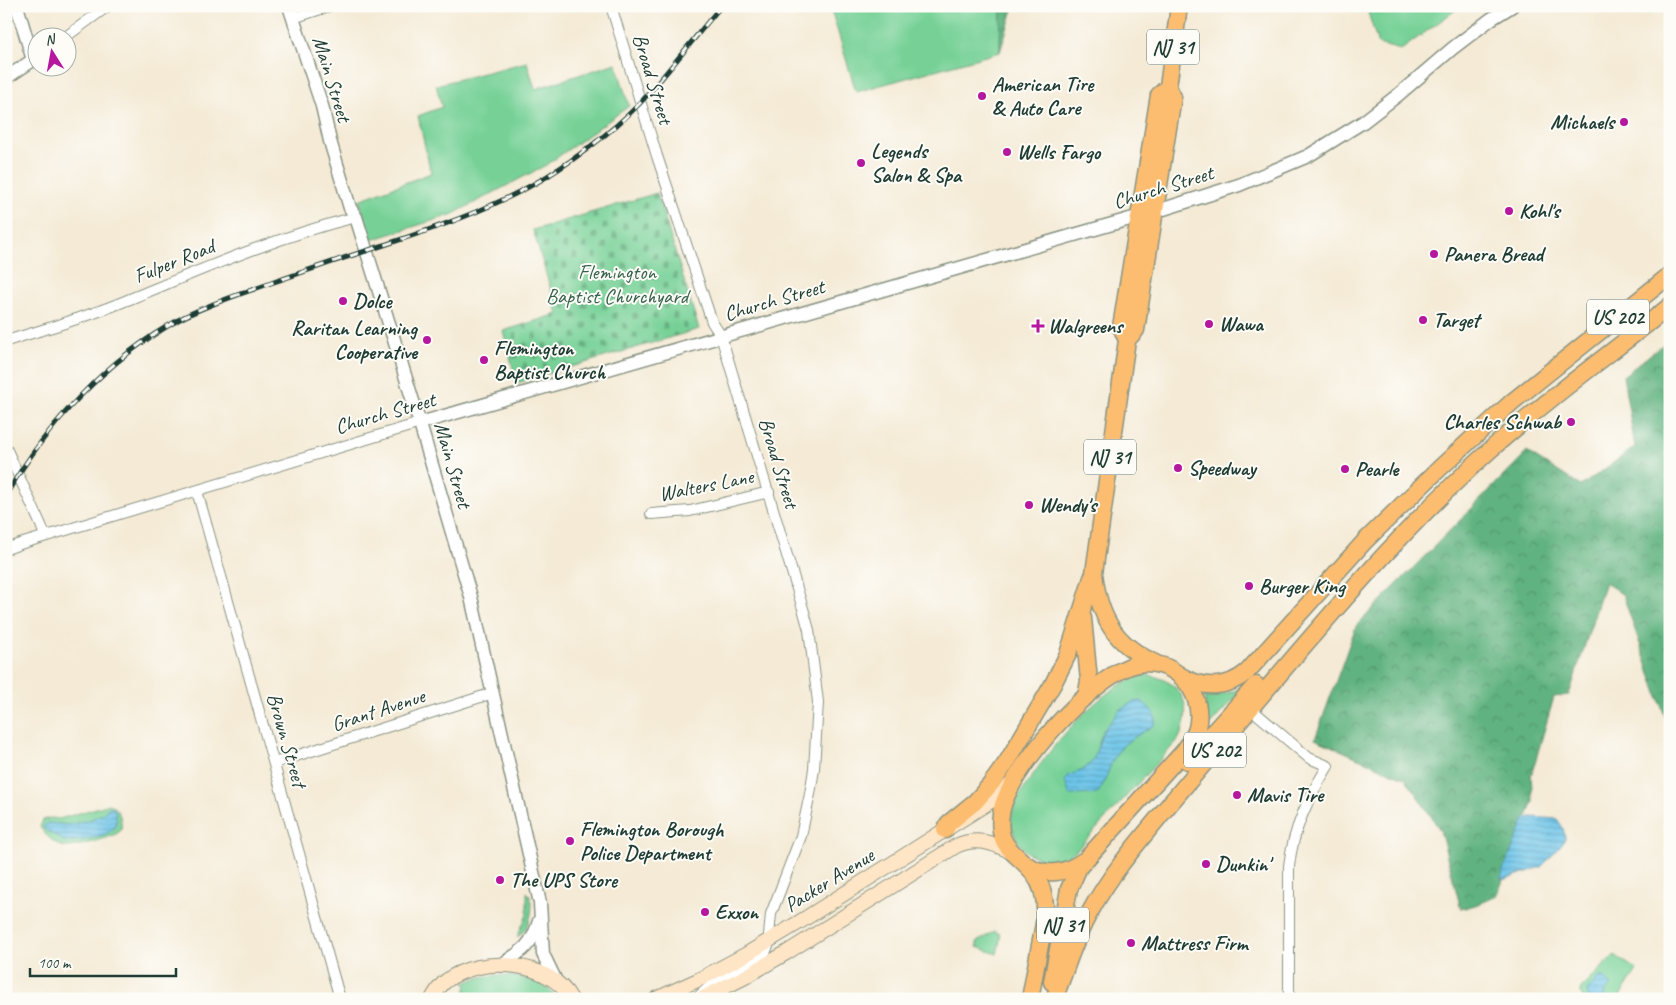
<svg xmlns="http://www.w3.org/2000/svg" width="1676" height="1005" viewBox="0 0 1676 1005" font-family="Caveat,sans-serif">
  <defs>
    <pattern id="forest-crowns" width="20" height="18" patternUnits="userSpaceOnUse" patternTransform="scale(1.25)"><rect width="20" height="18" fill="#61b380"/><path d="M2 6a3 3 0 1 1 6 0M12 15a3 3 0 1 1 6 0" fill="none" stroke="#4f936a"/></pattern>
    <pattern id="cemetery-stones" width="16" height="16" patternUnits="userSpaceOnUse" patternTransform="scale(1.25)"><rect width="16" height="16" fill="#77d197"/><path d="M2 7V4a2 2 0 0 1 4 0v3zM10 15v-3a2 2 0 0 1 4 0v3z" fill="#61ab7c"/></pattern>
    <pattern id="water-rules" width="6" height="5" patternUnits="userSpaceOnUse" patternTransform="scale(1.25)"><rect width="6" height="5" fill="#6cc4e9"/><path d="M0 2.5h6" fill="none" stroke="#58a0be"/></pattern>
  </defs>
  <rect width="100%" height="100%" fill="#fdfcf7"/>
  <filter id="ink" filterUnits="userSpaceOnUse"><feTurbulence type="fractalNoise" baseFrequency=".02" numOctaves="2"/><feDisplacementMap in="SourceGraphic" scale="10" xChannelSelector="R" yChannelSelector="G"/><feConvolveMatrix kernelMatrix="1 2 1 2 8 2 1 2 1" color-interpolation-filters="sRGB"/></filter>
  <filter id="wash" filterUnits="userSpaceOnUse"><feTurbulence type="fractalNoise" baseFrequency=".0096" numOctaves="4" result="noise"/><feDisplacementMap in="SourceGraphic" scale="20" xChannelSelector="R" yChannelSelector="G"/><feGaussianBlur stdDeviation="1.12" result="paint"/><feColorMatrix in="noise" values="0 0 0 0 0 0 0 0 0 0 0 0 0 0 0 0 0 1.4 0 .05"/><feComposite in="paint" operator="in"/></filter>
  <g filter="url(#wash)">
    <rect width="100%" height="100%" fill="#f4ead5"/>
    <!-- green -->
    <g fill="#77d197" stroke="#4b8766">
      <path d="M830,6h171l-1,46 -144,40z"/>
      <path d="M1366,6h95l-60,44 -23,-6z"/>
      <path d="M527,62l8,27 81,-26 13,43 -81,58 -97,51 -80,25 -12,-40 72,-27 -13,-57 24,-9 -6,-22z"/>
      <path d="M1147,675c36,5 48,33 31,65l-101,110c-11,9 -25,13 -39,8 -20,-7 -31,-29 -25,-49 4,-12 12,-22 19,-33 23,-33 73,-96 115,-101z"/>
      <path d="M1248,684l-43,46 2,-15 -3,-20c16,0 30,-2 44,-11z"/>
      <path d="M110,804c10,5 12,16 11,26 -4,7 -47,18 -56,17 -10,-2 -20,-12 -25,-20l3,-7 8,-2 8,1z"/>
      <path d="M527,892c10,10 3,39 -10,45l10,-22z"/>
      <path d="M995,931l6,4 -4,19 -20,-7v-5z"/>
      <path d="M1615,955l22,15 -15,23h-1v6h-38l-3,-10z"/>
      <path d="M498,975c22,1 46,4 59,24h-96l4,-5 2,-9 -3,-2 16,-6z"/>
    </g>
    <!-- forest -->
    <g fill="url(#forest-crowns)" stroke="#40785a">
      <path d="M1001,6h13l-14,46z"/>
      <path d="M1670,339v392l-47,-136 -18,-13 -36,113 -15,2 -23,79 2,25 -36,95 -18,8 -18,5 -21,-79 -34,-51 -91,-40 41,-113 171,-174 54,34 54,-39 -12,-71z"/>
    </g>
    <!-- cemetery -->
    <path fill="url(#cemetery-stones)" stroke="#4b8766" d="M657,193l42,136 -182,54 -14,-52 55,-17 -25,-84z"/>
    <!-- water -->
    <g fill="url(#water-rules)" stroke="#46808e">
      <path d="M1142,701l11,11 3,7 -2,6c-12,9 -28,14 -37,28 -9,12 -9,27 -20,41l-27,1 -5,-13 2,-6 16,-6 10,-9 10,-30 17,-21 13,-8z"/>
      <path d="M109,807l5,1c2,6 4,14 0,20 -8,10 -40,14 -51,13 -6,-7 -14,-6 -20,-14l5,-4 22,2 22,-6 12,-6z"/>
      <path d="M1530,817l27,2 6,9 2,10 -4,8 -20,21 -35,12h-5l2,-9 22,-51z"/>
      <path d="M1599,977h4l9,9 -8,6 1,7h-16l-2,-8z"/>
    </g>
  </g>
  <g filter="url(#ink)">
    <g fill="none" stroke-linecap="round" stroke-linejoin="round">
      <!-- minor casing -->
      <g stroke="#8a9484" stroke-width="12">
        <g id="minor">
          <path d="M611,6l46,150 55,166 9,14 83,276 5,18 9,72 -4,67 -4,25 -9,42 -30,78 -3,32 -2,5 -6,6 -45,25 -15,13"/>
          <path d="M293,18l37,-12"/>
          <path d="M64,38l44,-32"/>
          <path d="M6,341c40,-12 81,-24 119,-40 76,-31 151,-64 231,-84"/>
          <path d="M6,448l35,77 4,11"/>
          <path d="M197,491l143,508"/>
          <path d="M651,514l39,-3 79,-19"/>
          <path d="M6,549l14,-5 400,-121"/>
          <path d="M1250,708l59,50 19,8c-20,32 -35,63 -39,100v133"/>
          <path d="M274,763l219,-70"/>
        </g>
      </g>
      <!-- tertiary casing -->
      <g stroke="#8a9484" stroke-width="15">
        <g id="tertiary">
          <path d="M289,6l33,100 8,35 20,67 6,9 61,197 54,183 69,306 3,51 13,27"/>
          <path d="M6,78l27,-18 -16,-54"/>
          <path d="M420,423l734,-211 85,-27 69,-29 55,-34 35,-27 55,-47 38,-29 21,-13"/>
          <path d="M501,965c20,-13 31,-19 38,-44"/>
        </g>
      </g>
      <!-- secondary casing -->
      <g stroke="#8a9484" stroke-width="16">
        <g id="secondary">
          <path d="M432,999c4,-7 8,-14 14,-18 33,-26 104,-21 125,18"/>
          <path d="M656,999l44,-20 45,-24 53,-32 196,-124 18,-16"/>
          <path d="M701,999l44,-22 41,-24 170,-107c20,-9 36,-4 55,6"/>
        </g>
      </g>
      <!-- trunk casing -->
      <g stroke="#8a9484" stroke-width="19">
        <g id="trunk">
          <path d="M1127,340l9,-10 37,-233 -5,-10 11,-81"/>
          <path d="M1083,618l6,63 -3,16"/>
          <path d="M1155,663c-41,-19 -56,-46 -61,-90l33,-233 -6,-13 38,-232 9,-8"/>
          <path d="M1181,676c22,13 46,13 66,-4l118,-131 75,-73 72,-66 158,-127"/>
          <path d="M1187,761l69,-76"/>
          <path d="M945,830l4,-7 26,-21 16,-18 16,-22 46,-78 15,-30 24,-76"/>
          <path d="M1027,865c18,12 40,8 56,-4"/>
          <path d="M1030,999l15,-81c1,-15 -2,-32 -11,-44 -16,-22 -38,-24 -33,-60 5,-42 92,-138 133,-149 38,-10 72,25 63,63 -2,8 -8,16 -13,23l-105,116 -10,22 -17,93"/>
          <path d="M1054,999c12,-29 20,-60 36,-87 21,-39 50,-72 78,-106 25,-30 51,-60 76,-90 78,-92 156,-185 246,-266 57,-51 120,-96 180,-144"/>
        </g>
      </g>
      <!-- minor -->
      <use href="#minor" stroke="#fff" stroke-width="10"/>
      <!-- tertiary -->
      <use href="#tertiary" stroke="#fff" stroke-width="12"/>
      <!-- secondary -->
      <use href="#secondary" stroke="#fee5c5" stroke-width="14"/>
      <!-- trunk -->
      <use href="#trunk" stroke="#fcbd6f" stroke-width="16"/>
      <!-- rail casing -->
      <g stroke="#1f3d34" stroke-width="5">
        <path id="rail" d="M6,495c41,-71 101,-136 174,-176 28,-15 61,-25 91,-36 33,-11 65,-23 98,-33 61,-20 122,-40 177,-73 34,-21 78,-54 104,-85 24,-28 47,-57 71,-86"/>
      </g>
      <!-- rail -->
      <use href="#rail" stroke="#fdfcf7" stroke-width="3" stroke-dasharray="9" stroke-linecap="butt"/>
    </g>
  </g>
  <!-- markers -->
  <g fill="#b5179e" stroke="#fdfcf7" stroke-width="2">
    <circle cx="982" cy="96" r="5"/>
    <circle cx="1624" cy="122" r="5"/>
    <circle cx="1007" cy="152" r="5"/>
    <circle cx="861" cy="163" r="5"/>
    <circle cx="1509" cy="211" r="5"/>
    <circle cx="1434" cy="254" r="5"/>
    <circle cx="343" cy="301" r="5"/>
    <circle cx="1423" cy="320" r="5"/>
    <circle cx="1209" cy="324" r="5"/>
    <path d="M1035.5 318.5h5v5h5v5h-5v5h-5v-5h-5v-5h5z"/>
    <circle cx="427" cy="340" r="5"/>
    <circle cx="484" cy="360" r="5"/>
    <circle cx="1571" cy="422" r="5"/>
    <circle cx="1178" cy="468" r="5"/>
    <circle cx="1345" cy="469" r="5"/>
    <circle cx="1029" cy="505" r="5"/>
    <circle cx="1249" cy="586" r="5"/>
    <circle cx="1237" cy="795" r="5"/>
    <circle cx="570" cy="841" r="5"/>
    <circle cx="1206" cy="864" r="5"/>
    <circle cx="500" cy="880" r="5"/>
    <circle cx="705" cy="912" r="5"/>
    <circle cx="1131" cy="943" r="5"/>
  </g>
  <g text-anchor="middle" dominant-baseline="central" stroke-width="4" stroke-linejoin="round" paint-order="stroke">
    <!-- shield labels -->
    <g fill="#fdfcf7" stroke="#62766e" stroke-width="1">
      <rect x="1147" y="29.5" width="52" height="35" rx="4"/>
      <rect x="1587" y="299.5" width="62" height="35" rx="4"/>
      <rect x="1084" y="439.5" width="52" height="35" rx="4"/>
      <rect x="1184" y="732.5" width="62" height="35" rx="4"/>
      <rect x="1037" y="907.5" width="52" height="35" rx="4"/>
    </g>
    <g font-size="20" font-weight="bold" fill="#1f3d34">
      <text x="1173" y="47">NJ 31</text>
      <text x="1618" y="317">US 202</text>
      <text x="1110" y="457">NJ 31</text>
      <text x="1215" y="750">US 202</text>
      <text x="1063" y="925">NJ 31</text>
    </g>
    <!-- street labels -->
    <g font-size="21" fill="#1f3d34" stroke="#fdfcf7">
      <text transform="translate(332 79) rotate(73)">Main Street</text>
      <text transform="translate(653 79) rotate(73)">Broad Street</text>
      <text transform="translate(1163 187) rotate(-17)">Church Street</text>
      <text transform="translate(174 261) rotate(-22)">Fulper Road</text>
      <text transform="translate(774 300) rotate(-16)">Church Street</text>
      <text transform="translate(385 413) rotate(-16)">Church Street</text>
      <text transform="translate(779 463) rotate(73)">Broad Street</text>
      <text transform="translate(453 465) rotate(74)">Main Street</text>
      <text transform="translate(706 485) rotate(-11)">Walters Lane</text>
      <text transform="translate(378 710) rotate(-18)">Grant Avenue</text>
      <text transform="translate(287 740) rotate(74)">Brown Street</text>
      <text transform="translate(829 880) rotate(-32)">Packer Avenue</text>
    </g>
    <!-- poi labels -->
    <g font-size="21" font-weight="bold" fill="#1f3d34" stroke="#fdfcf7" text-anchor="start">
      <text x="992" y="84">American Tire<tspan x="992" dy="24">&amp; Auto Care</tspan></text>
      <text x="1614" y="122" text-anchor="end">Michaels</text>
      <text x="871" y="151">Legends<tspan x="871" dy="24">Salon &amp; Spa</tspan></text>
      <text x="1017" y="152">Wells Fargo</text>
      <text x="1519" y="211">Kohl's</text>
      <text x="1444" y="254">Panera Bread</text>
      <text x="353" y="301">Dolce</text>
      <text x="1433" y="320">Target</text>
      <text x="1219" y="324">Wawa</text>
      <text x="1048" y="326">Walgreens</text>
      <text x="417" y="328" text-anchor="end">Raritan Learning<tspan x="417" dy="24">Cooperative</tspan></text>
      <text x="494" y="348">Flemington<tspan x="494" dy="24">Baptist Church</tspan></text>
      <text x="1561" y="422" text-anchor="end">Charles Schwab</text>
      <text x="1188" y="468">Speedway</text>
      <text x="1355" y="469">Pearle</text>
      <text x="1039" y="505">Wendy's</text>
      <text x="1259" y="586">Burger King</text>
      <text x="1247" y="795">Mavis Tire</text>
      <text x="580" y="829">Flemington Borough<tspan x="580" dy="24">Police Department</tspan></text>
      <text x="1216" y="864">Dunkin'</text>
      <text x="510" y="880">The UPS Store</text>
      <text x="715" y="912">Exxon</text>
      <text x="1141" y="943">Mattress Firm</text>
    </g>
    <!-- park labels -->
    <g font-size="21" fill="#35624d" stroke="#fdfcf7">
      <text x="617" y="272">Flemington<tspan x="617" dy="24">Baptist Churchyard</tspan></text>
    </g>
  </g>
  <!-- margin -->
  <rect width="1676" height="1005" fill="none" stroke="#fdfcf7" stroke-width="25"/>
  <!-- north arrow -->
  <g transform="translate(52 52) rotate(349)"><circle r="24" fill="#fdfcf7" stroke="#a4b0a9"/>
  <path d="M0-4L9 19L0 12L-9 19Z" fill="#b5179e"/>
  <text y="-8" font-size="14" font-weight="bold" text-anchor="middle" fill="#1f3d34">N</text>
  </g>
  <!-- scale -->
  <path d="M30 968v8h146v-8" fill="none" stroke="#1f3d34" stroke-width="2.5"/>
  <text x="38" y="968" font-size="15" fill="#1f3d34" stroke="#fdfcf7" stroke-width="4" paint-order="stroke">100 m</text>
</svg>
